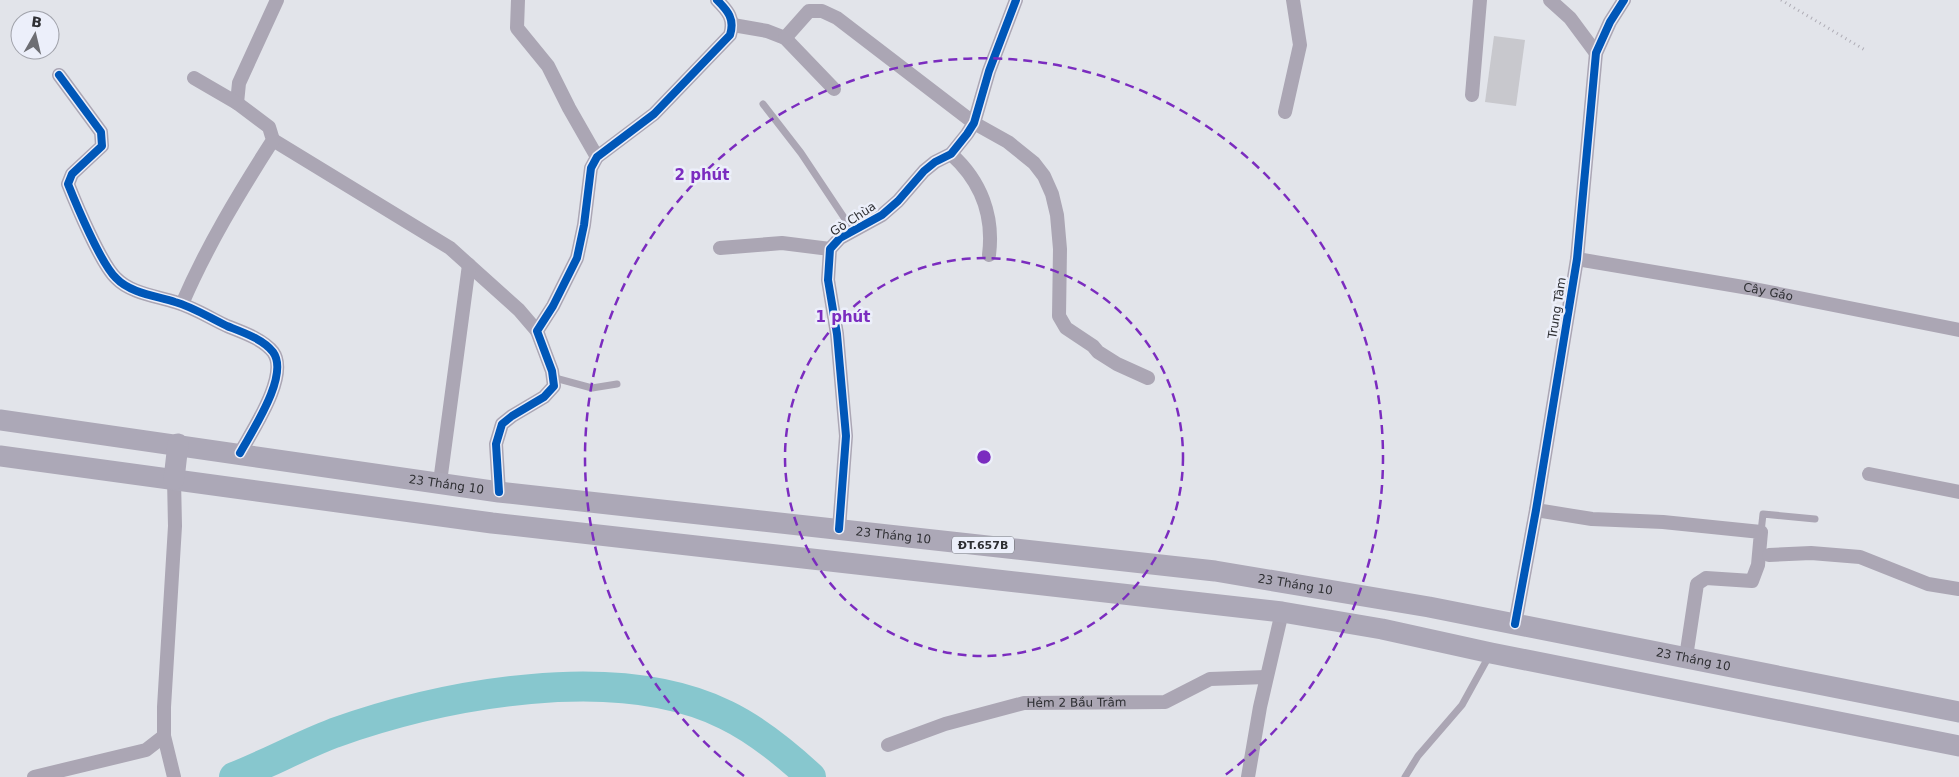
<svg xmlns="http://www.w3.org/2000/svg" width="1959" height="777" viewBox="0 0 1959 777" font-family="'DejaVu Sans',sans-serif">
  <rect width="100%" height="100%" fill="#e2e4ea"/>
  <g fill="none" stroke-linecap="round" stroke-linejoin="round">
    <!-- river -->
    <path stroke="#87c7ce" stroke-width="30" d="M234,777c33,-13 66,-31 100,-44 110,-39 282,-72 392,-18 31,15 59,38 85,62"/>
  </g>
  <!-- building -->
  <path fill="#c8c8cd" d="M1494,36l31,4 -9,66 -31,-4z"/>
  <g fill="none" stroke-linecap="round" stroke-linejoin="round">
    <!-- path -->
    <path stroke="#afadb6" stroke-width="3" stroke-dasharray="1 4" stroke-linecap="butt" d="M1781,0l84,50"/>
    <!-- service -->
    <g stroke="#aba6b4" stroke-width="7">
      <path d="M763,104l38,49 52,78"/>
      <path d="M555,378l37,10 25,-4"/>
      <path d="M1761,532l2,-18 52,5"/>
      <path d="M1405,777l13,-21 44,-51 27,-49"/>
    </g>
    <!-- minor -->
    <g stroke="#aba6b4" stroke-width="14">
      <path d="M518,0l-1,28 31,38 21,42 28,49"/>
      <path d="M1550,0l20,18 26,35"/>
      <path d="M733,25l34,6 18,7 49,51"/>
      <path d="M785,38l24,-27h13l15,7 137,105 34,19 26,21 10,13 8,18 5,21 3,34 -1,67 7,12 27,18 5,6 19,12 31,14"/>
      <path d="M59,75l42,57 1,14 -30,28 -4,10c8,20 33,80 48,94 14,15 40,18 59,24 18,5 35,16 52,24 15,6 36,13 46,26 17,23 -21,79 -33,101"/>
      <path d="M1472,95l8,-95"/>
      <path d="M237,103l2,-20 38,-83"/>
      <path d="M1285,112l15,-67 -7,-45"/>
      <path d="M273,140l177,108 69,62 18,21"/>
      <path d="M951,154c30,27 43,62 38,101"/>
      <path d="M720,248l62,-5 48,6"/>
      <path id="s1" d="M1577,259l172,29 210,42"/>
      <path d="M182,304c25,-58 57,-111 91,-164l-4,-13 -32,-24 -43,-25"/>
      <path d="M1869,474l90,18"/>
      <path d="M440,482l29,-217"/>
      <path d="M499,492l-3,-48 6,-20 10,-8 32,-19 10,-11 -2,-15 -15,-40 16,-25 24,-48 7,-33 7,-57 6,-11 57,-43 76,-79c5,-16 -2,-24 -13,-35"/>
      <path d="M1536,510l56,9 71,3 98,10 -3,33 -6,16 -46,-3 -9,6 -11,73"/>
      <path d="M839,529l7,-93 -9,-102 -9,-54 2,-31 10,-11 42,-23 16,-14 26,-30 11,-9 16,-8 16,-20 7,-11 15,-52 27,-71"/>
      <path d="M1769,555l42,-2 49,4 68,27 31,5"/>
      <path d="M1515,624l21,-114 41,-251 19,-206 14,-31 14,-22"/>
      <path id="s2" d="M888,745l57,-21 79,-21 141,-1 45,-23 56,-2"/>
      <path d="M34,777l112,-27 18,-14"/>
      <path d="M174,777l-10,-41v-29l11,-181 -1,-47"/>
      <path d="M1248,777l12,-70 22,-95"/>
    </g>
    <!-- primary -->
    <g stroke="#aca8b7" stroke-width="21">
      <path id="s3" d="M0,420l499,72 716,79 214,36 530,105"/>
      <path d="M0,456l492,67 790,89 100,17 109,24 468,93"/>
      <path d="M174,479l4,-35"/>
    </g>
    <!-- cycleway casing -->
    <g stroke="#eceffa" stroke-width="11">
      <g id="cycleway">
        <path d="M59,75l42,57 1,14 -30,28 -4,10c8,20 33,80 48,94 14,15 40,18 59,24 18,5 35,16 52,24 15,6 36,13 46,26 17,23 -21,79 -33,101"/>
        <path d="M499,492l-3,-48 6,-20 10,-8 32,-19 10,-11 -2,-15 -15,-40 16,-25 24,-48 7,-33 7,-57 6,-11 57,-43 76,-79c5,-16 -2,-24 -13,-35"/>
        <path d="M839,529l7,-93 -9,-102 -9,-54 2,-31 10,-11 42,-23 16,-14 26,-30 11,-9 16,-8 16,-20 7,-11 15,-52 27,-71"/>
        <path d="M1515,624l21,-114 41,-251 19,-206 14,-31 14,-22"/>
      </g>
    </g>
    <!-- cycleway -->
    <use href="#cycleway" stroke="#0057b8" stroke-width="8"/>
  </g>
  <!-- distance rings -->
  <g fill="none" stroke="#7b2cbf" stroke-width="2.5" stroke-dasharray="9 6">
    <circle cx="984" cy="457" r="199"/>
    <path d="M744 776A399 399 0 1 1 1224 776"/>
  </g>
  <g text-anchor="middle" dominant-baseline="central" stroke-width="5" stroke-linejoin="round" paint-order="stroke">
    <!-- shield labels -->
    <rect fill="#eceffa" stroke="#67696f" stroke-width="1" x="952" y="536.5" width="62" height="17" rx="4"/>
    <g font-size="11" font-weight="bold" fill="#2e2f33">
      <text x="983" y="545">ĐT.657B</text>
    </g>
    <!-- street labels -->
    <g font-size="12" fill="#2e2f33" stroke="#eceffa">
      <text transform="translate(853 219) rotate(-33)">Gò Chùa</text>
      <text stroke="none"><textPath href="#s1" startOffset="194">Cây Gáo</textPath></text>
      <text transform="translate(1557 308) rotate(-81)">Trung Tâm</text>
      <text stroke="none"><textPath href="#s3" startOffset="451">23 Tháng 10</textPath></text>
      <text stroke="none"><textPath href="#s3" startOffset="901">23 Tháng 10</textPath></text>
      <text stroke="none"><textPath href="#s3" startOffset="1306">23 Tháng 10</textPath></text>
      <text stroke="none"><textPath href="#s3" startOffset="1711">23 Tháng 10</textPath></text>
      <text stroke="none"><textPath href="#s2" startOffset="195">Hẻm 2 Bầu Trâm</textPath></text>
    </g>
  </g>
  <circle cx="984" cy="457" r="8" fill="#7b2cbf" stroke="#eceffa" stroke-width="2.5"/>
  <g font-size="15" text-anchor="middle" font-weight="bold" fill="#7b2cbf" stroke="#eceffa" stroke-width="5" stroke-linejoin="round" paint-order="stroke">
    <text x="702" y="180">2 phút</text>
    <text x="843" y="322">1 phút</text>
  </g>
  <!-- north arrow -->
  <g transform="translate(35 35) rotate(8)"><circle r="24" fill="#eceffa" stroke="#a0a2aa"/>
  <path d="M0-4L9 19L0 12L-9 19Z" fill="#6d6e73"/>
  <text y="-8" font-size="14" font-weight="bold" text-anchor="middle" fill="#2e2f33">B</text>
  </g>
</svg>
